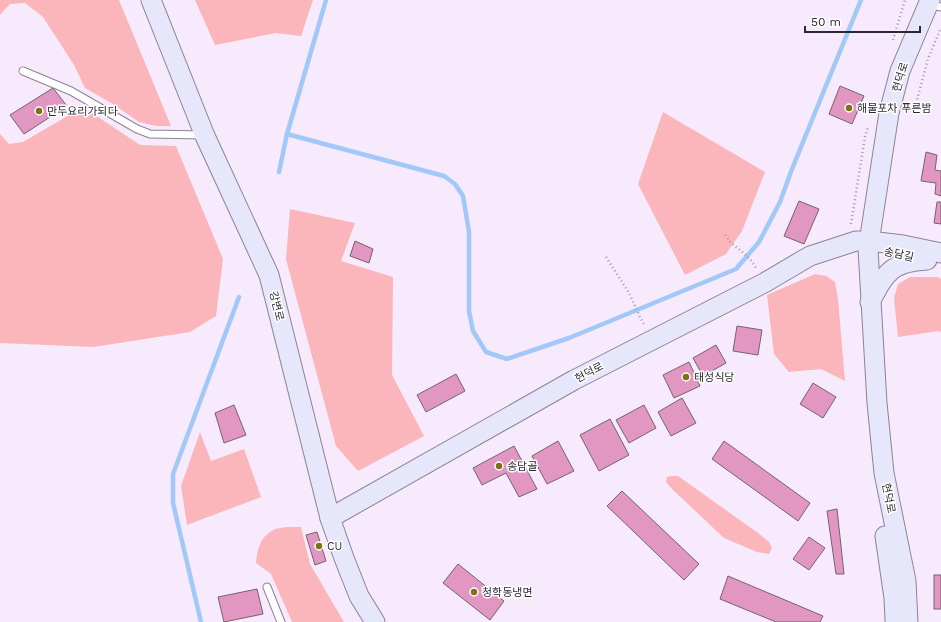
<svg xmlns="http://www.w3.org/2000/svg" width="941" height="622" font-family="'Work Sans','Noto Sans KR',sans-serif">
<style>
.green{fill:#fab6bb}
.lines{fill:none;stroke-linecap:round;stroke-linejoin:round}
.stream{stroke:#a2c8fa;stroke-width:4.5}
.building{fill:#e197c2;stroke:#75636d}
.lane-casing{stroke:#8d8292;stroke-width:9}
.secondary-casing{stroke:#8d8292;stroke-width:21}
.path{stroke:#a198a5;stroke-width:2.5;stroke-dasharray:1 3;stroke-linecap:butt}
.lane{stroke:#fff;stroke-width:7}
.secondary{stroke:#e7e7fc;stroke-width:19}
.poi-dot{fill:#7d7214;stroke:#fff;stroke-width:1.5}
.labels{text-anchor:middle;stroke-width:3;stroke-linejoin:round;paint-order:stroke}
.street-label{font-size:11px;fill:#2c282f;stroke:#fff}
.poi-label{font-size:11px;fill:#2c282f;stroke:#fff;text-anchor:start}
</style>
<rect width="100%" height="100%" fill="#f6eafc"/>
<!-- green -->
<g class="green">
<path d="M0,0H119L171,126H156L139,122L113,104L85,88L74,65L43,17L25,3L10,4L0,15Z"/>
<path d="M195,0H313L301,36L276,33L215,45Z"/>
<path d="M83,107L140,145L176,146L223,259L216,316L190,332L93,347L0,343V134L9,144L23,142Z"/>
<path d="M663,112L765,172L742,231L726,254L685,275L638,184Z"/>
<path d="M290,209L355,223L341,261L393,277L392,375L424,436L358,471L336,446L286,259Z"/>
<path d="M815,274L826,276L835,282L838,299L845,381L821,369L789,372L774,354L767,295Z"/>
<path d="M910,277H938L941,279V332L938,331L898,337L894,298L898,284Z"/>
<path d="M200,432L211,461L244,449L261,497L187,525L181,486Z"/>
<path d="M671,476H678L758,533L769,542L772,548L769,554L757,552L724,538L672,489L666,482L667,477Z"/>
<path d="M286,527H301L310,564L344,622H292L271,574L256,563C257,550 260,537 273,530C277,528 282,528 286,527Z"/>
</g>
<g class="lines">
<!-- stream -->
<g class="stream">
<path d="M287,134L444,176L455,184L463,196L469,232V311L473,331L486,352L507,359L569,338L736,269L759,242L780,202L792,169L861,0"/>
<path d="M279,172L287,134L326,0"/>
<path d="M201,622L173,503V474L239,297"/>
</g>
</g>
<!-- building -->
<g class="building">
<path d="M840,86L864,96L852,124L829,114Z"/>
<path d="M53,88L67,106L24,134L10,115Z"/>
<path d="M926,152L937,155L935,170L941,171V196L935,194L936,183L921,181Z"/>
<path d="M799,201L819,209L804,244L784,236Z"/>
<path d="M937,202H941V224L934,223Z"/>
<path d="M355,241L373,249L369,263L350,256Z"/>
<path d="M737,326L762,330L758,355L733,351Z"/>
<path d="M716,345L726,363L703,376L693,358Z"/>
<path d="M689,362L700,386L674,398L663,375Z"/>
<path d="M456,374L465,391L426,412L417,395Z"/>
<path d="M813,383L836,397L823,418L800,404Z"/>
<path d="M682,398L696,423L671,436L658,412Z"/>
<path d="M234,405L246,435L224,443L215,413Z"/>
<path d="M644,405L656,428L629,443L616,420Z"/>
<path d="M610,419L629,455L599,471L580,435Z"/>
<path d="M558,441L574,471L547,484L532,456Z"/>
<path d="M724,441L810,503L798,521L712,459Z"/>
<path d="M514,446L537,489L519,497L506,473L482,485L473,468Z"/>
<path d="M622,491L699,564L684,580L607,506Z"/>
<path d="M837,509L844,574H836L827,511Z"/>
<path d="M317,532L326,561L315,565L306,535Z"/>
<path d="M809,537L825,548L809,570L793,559Z"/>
<path d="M458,564L504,601L490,620L443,583Z"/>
<rect x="934" y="575" width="7" height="34"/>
<path d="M728,576L823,616L820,622H776L720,599Z"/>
<path d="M257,589L263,614L224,622L218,597Z"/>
</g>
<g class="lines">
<!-- lane casing -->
<g class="lane-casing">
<g id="lane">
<path d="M928,4L941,7"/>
<path d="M23,71L71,91L137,129L150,134L203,135"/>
<path d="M267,587L281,622"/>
</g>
</g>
<!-- secondary casing -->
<g class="secondary-casing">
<g id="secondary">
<path d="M151,0L205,136L269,275L330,518L344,558L359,596L375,622"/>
<path d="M870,302C886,272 891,262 927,260"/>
<path d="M330,518L574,380L764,283L810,256L856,241H869L903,245L941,253"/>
<path d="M885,536L894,598L895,620"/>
<path d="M908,622L906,581L884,473L877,403L868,249L889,113L900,71L930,0"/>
</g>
</g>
<!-- path -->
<g class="path">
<path d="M893,40L905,0"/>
<path d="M914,111L928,59L940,30"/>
<path d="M851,224L865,137L868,127"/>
<path d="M725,235C728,238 730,243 734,245C742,252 751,258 756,268"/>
<path d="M606,257L629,293L641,319L645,326"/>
</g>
<!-- lane -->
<use href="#lane" class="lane"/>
<!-- secondary -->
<use href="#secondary" class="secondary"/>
</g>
<!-- markers -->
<g class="poi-dot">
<circle cx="849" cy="108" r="4"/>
<circle cx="39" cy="111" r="4"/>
<circle cx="686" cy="377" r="4"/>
<circle cx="499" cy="466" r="4"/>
<circle cx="319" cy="546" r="4"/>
<circle cx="474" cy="592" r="4"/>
</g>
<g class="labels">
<!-- street labels -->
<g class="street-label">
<text transform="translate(900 77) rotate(-73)" y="4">현덕로</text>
<text transform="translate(899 254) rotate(12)" y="4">송담길</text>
<text transform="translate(277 306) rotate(76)" y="4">강변로</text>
<text transform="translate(589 372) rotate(-28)" y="4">현덕로</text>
<text transform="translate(889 498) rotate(79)" y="4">현덕로</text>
</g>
<!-- poi labels -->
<g class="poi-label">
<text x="857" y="112">해물포차 푸른밤</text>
<text x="47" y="115">만두요리가되다</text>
<text x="694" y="381">태성식당</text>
<text x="507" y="470">송담골</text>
<text x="327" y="550">CU</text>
<text x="482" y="596">청학동냉면</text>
</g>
</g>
<!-- scale -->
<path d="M805 26v6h115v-6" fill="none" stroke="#2c282f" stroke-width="2"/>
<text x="811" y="26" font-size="12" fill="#2c282f" stroke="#ffffff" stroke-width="3" paint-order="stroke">50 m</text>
</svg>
